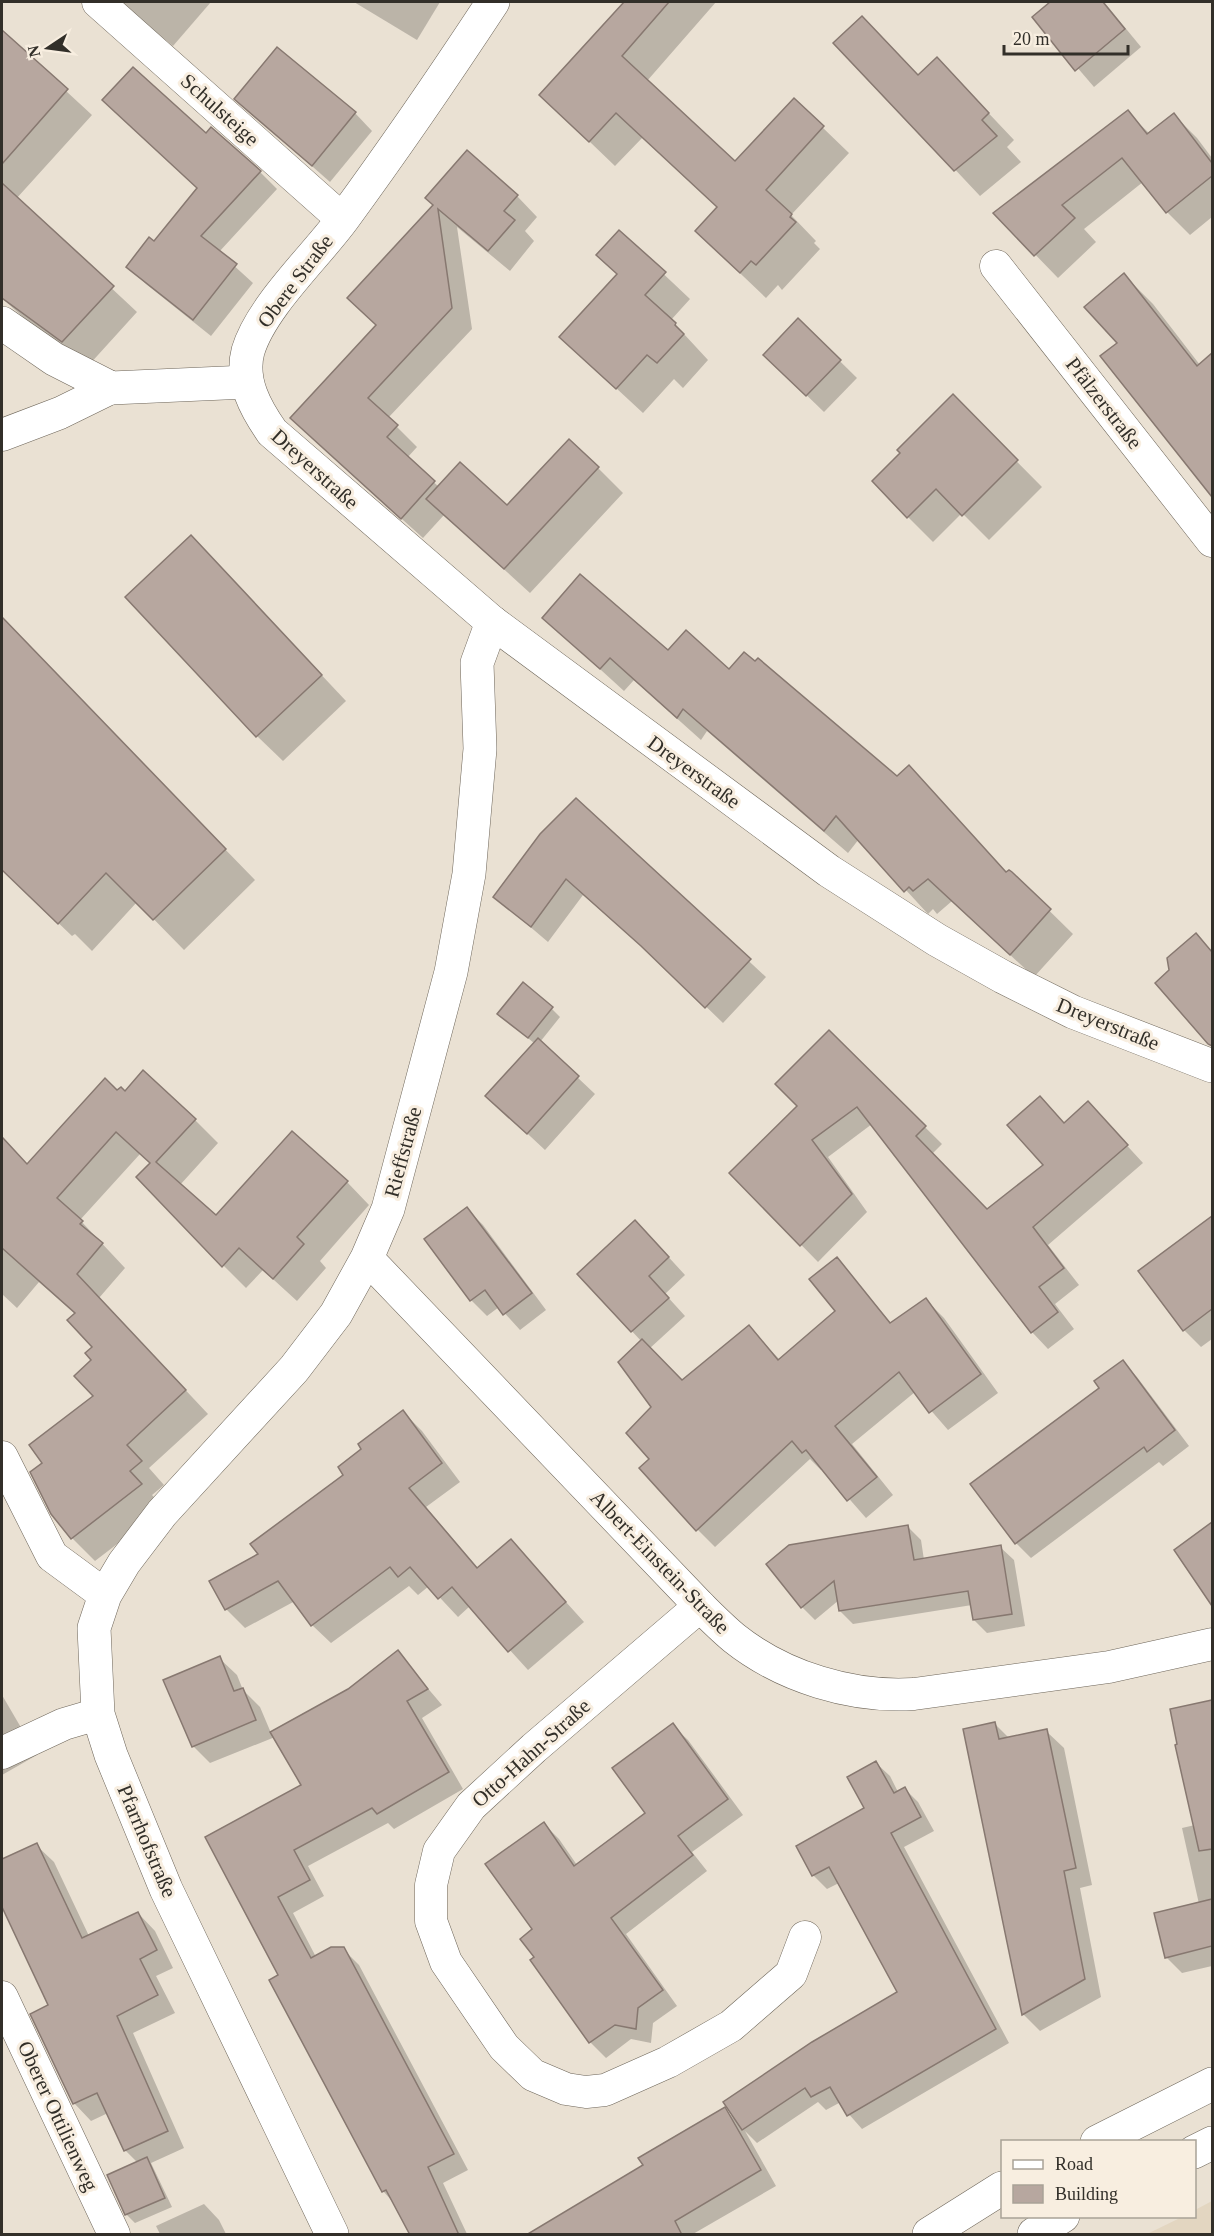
<svg xmlns="http://www.w3.org/2000/svg" width="1214" height="2236" font-family="'Times New Roman',serif">
<style>
.built{fill:#e3d6c1}
.shadow{fill:#0003}
.building{fill:#b7a79f;stroke:#877870;stroke-width:1.5}
.lines{fill:none;stroke-linecap:round;stroke-linejoin:round}
.street-casing{stroke:#6d6559;stroke-width:33}
.secondary-casing{stroke:#6d6559;stroke-width:34}
.street{stroke:#fff;stroke-width:32}
.secondary{stroke:#fff;stroke-width:33}
.labels{text-anchor:middle;stroke-width:6;stroke-linejoin:round;paint-order:stroke}
.street-label{font-size:21px;fill:#322f29;stroke:#f8eee0}
</style>
<rect width="100%" height="100%" fill="#eae1d3"/>
<!-- built -->
<path class="built" d="M1212,2201V2234H1147L1182,2217L1194,2216L1195,2210Z"/>
<!-- shadow -->
<g class="shadow">
<path d="M119,2H211L173,46Z"/>
<path d="M354,2H440L417,40Z"/>
<path d="M626,2H716L647,81L735,163L794,100L849,153L791,215L816,241L814,243L820,249L782,290L778,285L766,298L722,256L719,208L643,137L615,166L541,95Z"/>
<path d="M1052,2H1104L1141,47L1094,87L1034,17Z"/>
<path d="M2,32L92,115L16,199L137,312L88,366L38,331L2,298Z"/>
<path d="M836,43L918,77L962,85L1014,140L1007,147L1021,162L980,196Z"/>
<path d="M236,99L355,113L372,131L330,182Z"/>
<path d="M1127,112L1150,134L1174,115L1197,138L1212,158V217L1190,235L1167,212L1143,182L1084,229L1096,242L1058,278L995,213Z"/>
<path d="M206,135L260,172L277,189L219,252L253,283L211,336L146,284L128,266L154,243L198,189Z"/>
<path d="M517,196L537,217L525,231L534,241L510,271L457,227L472,329L388,418L417,447L407,458L439,487L507,507L598,468L623,493L530,593L444,515L423,538L312,438L377,325L435,206Z"/>
<path d="M619,232L690,299L671,320L708,360L683,388L674,379L643,413L561,337L618,275Z"/>
<path d="M1124,275L1153,304L1200,365L1205,361L1212,369V493L1204,484L1119,343Z"/>
<path d="M798,320L857,378L824,412L765,355Z"/>
<path d="M953,397L1042,487L989,540L962,513L933,542L908,517Z"/>
<path d="M216,563L346,701L283,761L257,736Z"/>
<path d="M544,618L729,671L897,778L932,791L1007,873H1011L1073,934L1034,977L952,901L937,914L933,909L928,914L859,839L848,853L707,731L701,740L634,680L624,691Z"/>
<path d="M10,628L255,880L184,950L137,902L92,951L75,934L72,936L2,869V636Z"/>
<path d="M576,800L766,977L723,1023L660,962L583,895L548,942L495,897Z"/>
<path d="M1196,935L1212,951V1047L1171,970Z"/>
<path d="M552,1009L560,1017L540,1042L595,1094L545,1150L487,1096L534,1043L508,1022Z"/>
<path d="M829,1032L942,1144L932,1154L987,1211L1045,1166L1040,1098L1065,1124L1088,1103L1143,1163L1048,1245L1079,1285L1055,1304L1074,1329L1048,1349L1032,1332L872,1124L828,1157L867,1212L818,1262L731,1173L799,1106Z"/>
<path d="M117,1092L195,1120L218,1143L180,1185L217,1217L347,1182L369,1205L320,1261L326,1268L297,1301L263,1270L246,1288L223,1265L151,1164L140,1154L80,1220L125,1268L99,1298L208,1414L149,1468L164,1485L152,1495L164,1508L95,1561L72,1538L44,1463L95,1397L94,1347L75,1314L39,1282L17,1308L2,1294V1138L28,1166Z"/>
<path d="M467,1209L483,1225L546,1310L520,1330L499,1307L487,1316L471,1300Z"/>
<path d="M1212,1218V1339L1201,1347L1184,1330L1140,1272Z"/>
<path d="M652,1239L685,1275L665,1294L685,1316L649,1349L682,1382L749,1327L780,1360L837,1311V1259L892,1324L926,1300L944,1318L998,1393L948,1430L915,1392L852,1444L893,1495L866,1518L823,1469L821,1470L810,1459L715,1547L697,1529L652,1459L653,1407L642,1342L579,1274Z"/>
<path d="M1122,1362L1137,1377L1189,1446L1163,1466L1159,1462L1031,1558L1016,1543L1101,1388Z"/>
<path d="M403,1412L422,1431L460,1482L426,1507L479,1569L511,1541L584,1622L528,1670L470,1606L458,1617L429,1586L418,1595L409,1586L331,1643L312,1625L295,1601L245,1628L226,1609L260,1554L345,1475L363,1449Z"/>
<path d="M1212,1523V1593L1210,1595L1176,1551Z"/>
<path d="M908,1527L921,1540L924,1560L1000,1547L1014,1560L1025,1626L987,1633L974,1620L972,1605L853,1624L840,1611L839,1600L815,1620L802,1607L790,1547Z"/>
<path d="M397,1652L442,1705L422,1718L463,1789L394,1829L388,1823L308,1866L324,1896L293,1913L316,1957L343,1949L359,1965L468,2170L443,2183L467,2234H422L383,2191L280,1976L207,1838L303,1786L275,1737L210,1763L193,1746L219,1658L237,1675L243,1690L260,1707L271,1733L349,1690Z"/>
<path d="M2,1695L37,1755L2,1775Z"/>
<path d="M1212,1701V1966L1182,1973L1166,1957L1199,1904L1182,1828L1195,1825L1172,1711Z"/>
<path d="M994,1723L1009,1738L1046,1731L1064,1748L1092,1885L1080,1888L1101,1997L1040,2031L1023,2014Z"/>
<path d="M672,1725L688,1740L743,1815L692,1852L707,1871L626,1934L677,2006L653,2023L651,2043L631,2039L606,2058L590,2042L532,1960L536,1957L534,1930L544,1824L559,1839L577,1865L647,1813Z"/>
<path d="M876,1763L890,1776L898,1792L905,1789L918,1802L934,1831L904,1847L1009,2043L862,2129L839,2103L826,2110L818,2102L757,2143L745,2131L776,2186L693,2234H546L725,2109L735,2120L899,1993L839,1883L827,1889L813,1875L798,1847L866,1809Z"/>
<path d="M36,1845L54,1862L89,1936L138,1913L155,1931L173,1968L156,1976L175,2013L133,2033L184,2148L151,2163L172,2207L135,2223L126,2214L138,2163L125,2150L108,2113L91,2121L74,2103L50,2006L2,1904V1861Z"/>
<path d="M204,2204L219,2220L226,2234H160L156,2226Z"/>
</g>
<!-- building -->
<g class="building">
<path d="M624,2H669L622,56L735,161L794,98L824,126L766,190L792,214L790,217L796,222L756,265L751,261L740,273L695,231L717,207L616,113L589,142L539,95Z"/>
<path d="M1050,2H1103L1125,29L1075,71L1032,17Z"/>
<path d="M862,16L918,75L937,57L989,113L982,120L997,136L954,171L833,43Z"/>
<path d="M2,30L68,89L2,164Z"/>
<path d="M277,47L356,112L312,166L234,99Z"/>
<path d="M133,67L206,133L211,127L261,171L201,236L237,264L193,320L126,267L149,237L154,241L197,188L102,100Z"/>
<path d="M1128,110L1147,134L1174,113L1212,163V176L1166,213L1122,158L1062,205L1075,218L1034,256L993,213Z"/>
<path d="M467,150L518,195L504,211L515,220L488,251L438,209L452,308L368,398L398,425L387,437L435,481L401,519L290,418L376,325L347,298L433,205L425,198Z"/>
<path d="M2,183L114,286L62,342L2,298Z"/>
<path d="M619,230L666,272L645,295L676,323L675,325L684,334L657,363L647,355L616,389L559,337L617,274L596,255Z"/>
<path d="M1124,273L1197,366L1212,353V497L1100,356L1117,343L1084,307Z"/>
<path d="M798,318L841,360L806,396L763,355Z"/>
<path d="M953,394L1018,460L962,516L936,489L907,518L872,481L900,453L897,450Z"/>
<path d="M569,439L599,467L504,569L426,499L460,462L507,505Z"/>
<path d="M191,535L322,675L256,737L125,597Z"/>
<path d="M580,574L668,650L686,630L729,669L744,652L755,661L758,658L897,776L909,765L1006,872L1009,870L1012,872L1051,909L1010,955L928,879L913,891L909,887L904,892L836,816L824,831L683,709L677,718L610,658L600,669L542,618Z"/>
<path d="M2,617L226,849L153,920L106,873L58,924L2,870Z"/>
<path d="M576,798L751,959L705,1008L641,946L566,879L531,927L493,897L540,834Z"/>
<path d="M1196,933L1212,952V1046L1208,1044L1155,983L1169,970L1167,958Z"/>
<path d="M523,982L553,1007L528,1038L497,1014Z"/>
<path d="M829,1030L926,1126L916,1136L987,1209L1043,1165L1007,1125L1040,1096L1064,1123L1088,1101L1128,1145L1033,1227L1064,1268L1039,1287L1058,1312L1031,1333L857,1107L812,1140L852,1194L800,1246L729,1173L797,1106L775,1084Z"/>
<path d="M538,1038L579,1076L527,1134L485,1096Z"/>
<path d="M143,1070L196,1119L156,1162L216,1215L292,1131L348,1181L297,1237L304,1244L273,1279L239,1248L222,1267L136,1177L150,1163L116,1132L57,1198L83,1221L80,1224L103,1243L77,1274L186,1390L127,1445L142,1461L130,1471L142,1484L71,1539L51,1514L30,1472L42,1463L29,1445L93,1396L74,1376L91,1360L85,1353L92,1347L67,1320L75,1313L2,1248V1137L27,1164L105,1078L117,1090L121,1087L125,1091Z"/>
<path d="M467,1207L532,1293L503,1315L485,1290L470,1301L424,1239Z"/>
<path d="M1212,1216V1309L1183,1331L1138,1271Z"/>
<path d="M635,1220L669,1257L649,1276L669,1298L631,1332L577,1274Z"/>
<path d="M837,1257L890,1323L926,1298L981,1374L929,1413L899,1372L835,1426L877,1477L847,1501L806,1450L802,1453L792,1441L696,1531L639,1468L649,1459L626,1433L651,1407L618,1362L642,1339L682,1380L749,1325L778,1360L835,1311L809,1279Z"/>
<path d="M1123,1360L1175,1430L1147,1452L1144,1447L1015,1544L970,1484L1099,1388L1094,1381Z"/>
<path d="M403,1410L442,1463L409,1488L477,1568L511,1539L566,1602L508,1652L452,1587L438,1599L410,1567L398,1577L390,1567L311,1626L278,1581L225,1610L209,1581L258,1554L250,1544L343,1475L338,1467L361,1449L358,1444Z"/>
<path d="M1212,1522V1606L1174,1550Z"/>
<path d="M908,1525L914,1560L1001,1545L1012,1614L973,1620L968,1591L839,1611L834,1581L801,1608L766,1564L789,1545Z"/>
<path d="M398,1650L428,1689L407,1701L449,1772L377,1814L372,1808L294,1850L310,1880L278,1897L311,1958L331,1947H344L454,2154L428,2167L459,2235H410L386,2190L382,2192L269,1980L278,1975L205,1837L301,1785L270,1732L348,1689Z"/>
<path d="M220,1656L234,1691L243,1688L256,1720L192,1747L163,1680Z"/>
<path d="M1212,1700V1849L1199,1851L1175,1745L1177,1744L1170,1709Z"/>
<path d="M995,1722L999,1739L1047,1729L1076,1868L1064,1871L1085,1979L1022,2015L963,1729Z"/>
<path d="M673,1723L728,1799L678,1836L693,1855L611,1918L663,1990L638,2008L636,2029L615,2025L589,2043L530,1960L534,1957L520,1939L532,1929L485,1864L544,1822L574,1866L645,1813L612,1768Z"/>
<path d="M876,1761L894,1793L905,1787L921,1817L891,1833L996,2029L847,2116L830,2087L811,2097L805,2088L742,2130L723,2102L812,2042L897,1992L829,1867L812,1876L796,1846L864,1808L847,1777Z"/>
<path d="M37,1843L82,1938L138,1912L157,1950L140,1959L158,1995L117,2016L168,2131L124,2151L97,2093L73,2104L30,2014L48,2005L2,1907V1859Z"/>
<path d="M1212,1899V1946L1165,1958L1154,1913Z"/>
<path d="M725,2107L761,2170L675,2221L682,2235H526L643,2165L638,2158Z"/>
<path d="M147,2157L165,2198L125,2215L107,2175Z"/>
</g>
<g class="lines">
<!-- street casing -->
<g class="street-casing">
<g id="street">
<path d="M98,2L342,219"/>
<path d="M996,266L1212,541"/>
<path d="M2,435L60,413L111,388"/>
<path d="M367,1258L700,1606C711,1617 722,1628 734,1638C783,1677 852,1698 914,1694L1109,1667L1212,1644"/>
<path d="M2,1457L52,1556L105,1595"/>
<path d="M700,1606L534,1748L471,1806L439,1851L431,1885V1921L446,1962L504,2047L533,2075L566,2089L586,2092L605,2090L668,2062L731,2026L791,1974L805,1937"/>
<path d="M2,1753L64,1724L98,1714"/>
<path d="M2,1997L114,2234"/>
</g>
</g>
<!-- secondary casing -->
<g class="secondary-casing">
<g id="secondary">
<path d="M493,2C445,75 395,148 343,219C315,257 261,307 248,351C240,381 256,409 272,432L492,622L829,871L937,940L1003,977L1073,1012L1212,1066"/>
<path d="M2,323L54,359L111,388L247,382"/>
<path d="M1097,2142L1212,2084"/>
<path d="M1194,2152L1212,2143"/>
<path d="M332,2234L166,1889L111,1755L98,1714L94,1628L105,1595L124,1563L162,1513L294,1369L336,1314L367,1258L388,1209L451,972L469,874L480,749L477,663L492,622"/>
<path d="M929,2234L1002,2188"/>
<path d="M1034,2234L1063,2216"/>
</g>
</g>
<!-- street -->
<use href="#street" class="street"/>
<!-- secondary -->
<use href="#secondary" class="secondary"/>
</g>
<g class="labels">
<!-- street labels -->
<g class="street-label">
<text transform="translate(220 110) rotate(42)" y="7">Schulsteige</text>
<text transform="translate(295 281) rotate(-53)" y="7">Obere Straße</text>
<text transform="translate(1104 403) rotate(52)" y="7">Pfälzerstraße</text>
<text transform="translate(315 469) rotate(42)" y="7">Dreyerstraße</text>
<text transform="translate(694 772) rotate(36)" y="7">Dreyerstraße</text>
<text transform="translate(1108 1024) rotate(22)" y="7">Dreyerstraße</text>
<text transform="translate(403 1152) rotate(-75)" y="7">Rieffstraße</text>
<text transform="translate(660 1562) rotate(46)" y="7">Albert-Einstein-Straße</text>
<text transform="translate(531 1753) rotate(-42)" y="7">Otto-Hahn-Straße</text>
<text transform="translate(147 1841) rotate(67)" y="7">Pfarrhofstraße</text>
<text transform="translate(58 2116) rotate(65)" y="7">Oberer Ottilienweg</text>
</g>
</g>
<!-- border -->
<rect width="1214" height="2236" fill="none" stroke="#322f29" stroke-width="6"/>
<!-- legend -->
<rect x="1001" y="2140" width="195" height="78" fill="#f8eee0" stroke="#a9a297" stroke-width="1.5"/>
<rect x="1013" y="2160" width="30" height="9" fill="#ffffff" stroke="#a9a297" stroke-width="1.5"/>
<text x="1055" y="2170" font-size="18" fill="#322f29">Road</text>
<rect x="1013" y="2185" width="30" height="18" fill="#b7a79f" stroke="#a9a297" stroke-width="1.5"/>
<text x="1055" y="2200" font-size="18" fill="#322f29">Building</text>
<!-- north arrow -->
<g transform="translate(48 48) rotate(257)" stroke="#f8eee0" stroke-width="4.5" paint-order="stroke">
<path d="M0-4.5L10 22L0 15L-10 22Z" fill="#322f29"/>
<text y="-9" font-size="16" font-weight="bold" text-anchor="middle" fill="#322f29">N</text>
</g>
<!-- scale -->
<path d="M1004 45v9h124v-9" fill="none" stroke="#322f29" stroke-width="3"/>
<text x="1013" y="45" font-size="18" fill="#322f29" stroke="#f8eee0" stroke-width="4.5" paint-order="stroke">20 m</text>
</svg>
